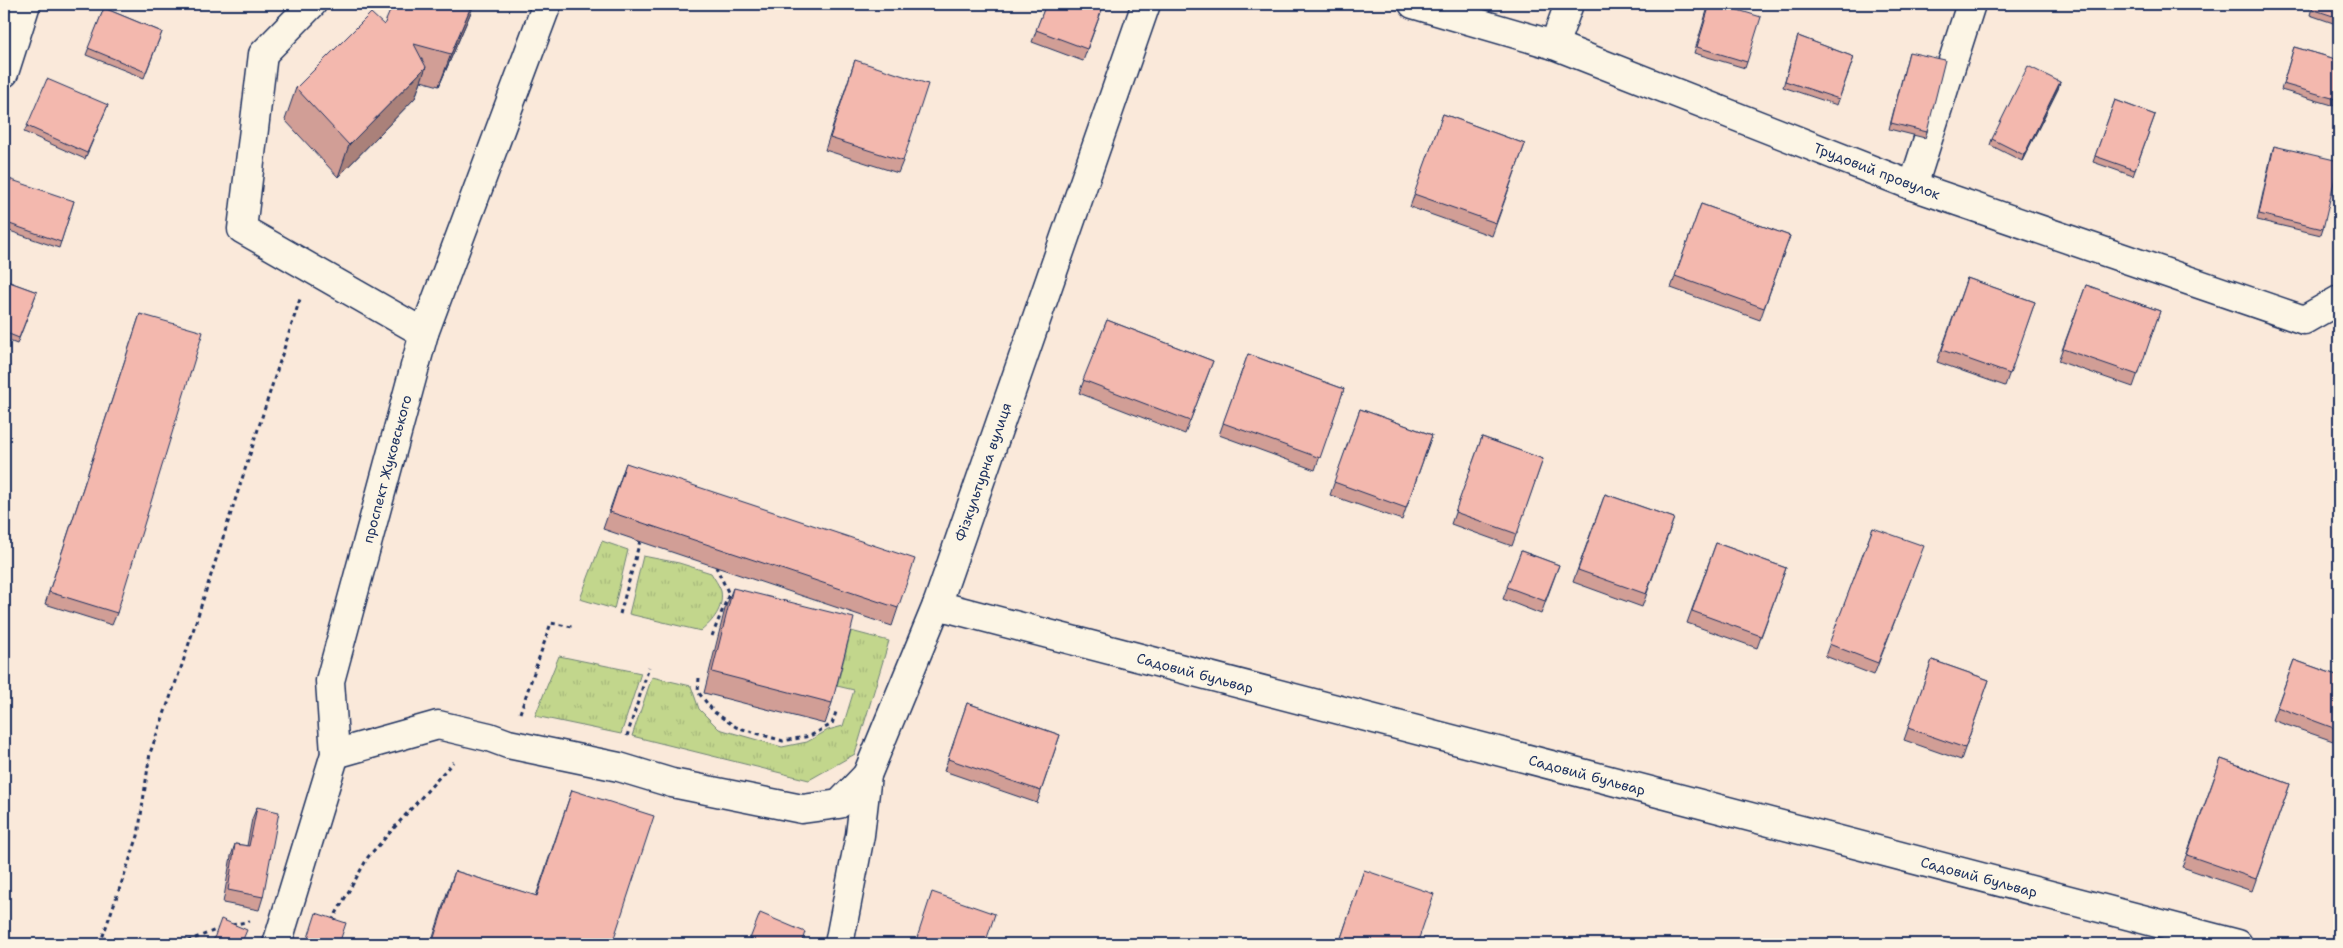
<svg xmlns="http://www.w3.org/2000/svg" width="2343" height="948" font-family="'Shantell Sans',sans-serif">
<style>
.grass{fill:url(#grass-tufts);stroke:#6e8275}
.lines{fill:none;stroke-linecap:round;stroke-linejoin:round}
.minor-casing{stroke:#1b2f5e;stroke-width:31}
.path{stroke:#1b2f5e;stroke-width:3;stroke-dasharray:4 4;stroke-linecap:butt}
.minor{stroke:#fcf5e5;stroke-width:28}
.wall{fill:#d19e96;stroke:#1b2f5e}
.shaded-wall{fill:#aa817a;stroke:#1b2f5e}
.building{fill:#f3b8ae;stroke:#1b2f5e}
.labels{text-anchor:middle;stroke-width:4;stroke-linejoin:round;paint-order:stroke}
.street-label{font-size:14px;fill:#1b2f5e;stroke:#fcf5e5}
</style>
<defs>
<pattern id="grass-tufts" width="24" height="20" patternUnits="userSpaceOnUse" patternTransform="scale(1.25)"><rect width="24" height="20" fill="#c2d68c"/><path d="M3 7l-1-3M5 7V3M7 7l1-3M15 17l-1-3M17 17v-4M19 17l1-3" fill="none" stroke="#a6b87b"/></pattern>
</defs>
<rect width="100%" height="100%" fill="#fae9da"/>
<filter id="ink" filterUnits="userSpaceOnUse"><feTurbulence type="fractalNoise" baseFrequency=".02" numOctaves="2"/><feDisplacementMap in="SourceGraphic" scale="10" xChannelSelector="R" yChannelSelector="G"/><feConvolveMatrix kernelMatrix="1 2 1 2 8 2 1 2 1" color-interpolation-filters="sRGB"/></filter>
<g filter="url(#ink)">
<!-- grass -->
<g class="grass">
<path d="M602,541L628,550L614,609L580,599Z"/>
<path d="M643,556L679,563L711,573C714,578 719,585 721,591C724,608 713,621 701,631L629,614Z"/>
<path d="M851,631L889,641L855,754L809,780L632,736L652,677L691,686L699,709L719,729L782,747L807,742L828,730L843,726L854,690L837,686Z"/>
<path d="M559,656L641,673L621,734L535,716Z"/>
</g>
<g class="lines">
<!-- minor casing -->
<g class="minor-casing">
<g id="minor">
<path d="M312,4L263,54L242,229L424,333"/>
<path d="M1413,4L1554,45L1913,186L2304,320L2339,300"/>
<path d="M1554,45L1569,4"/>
<path d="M4,73L26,4"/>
<path d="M1913,186L1971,4"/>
<path d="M937,605L2238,944"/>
<path d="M335,754L438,725L489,737L508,744L619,767L672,783L802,809L839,804L867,775"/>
<path d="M277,944L335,754L330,681L424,333L547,4"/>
<path d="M839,944L860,835L867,775L937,605L1146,4"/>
</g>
</g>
<!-- path -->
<g class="path">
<path d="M620,614L640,541"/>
<path d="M712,636L729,594L716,567"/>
<path d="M699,678L698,692L714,712L736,727L783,741L810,736L832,724L836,712"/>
<path d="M520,713L551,623L572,627"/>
<path d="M627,736L649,667"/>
<path d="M332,921L368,857L453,762"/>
<path d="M232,925L250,921"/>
<path d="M100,944L138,836L150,753L182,665L300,299"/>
<path d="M180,944L221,928"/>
</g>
<!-- minor -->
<use href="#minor" class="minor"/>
</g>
<!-- wall -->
<g class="wall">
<path d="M1046,4H1104L1083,61L1032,42Z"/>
<path d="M1709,4L1747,62L1745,68L1694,53Z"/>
<path d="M2313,4H2339V25L2310,15Z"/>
<path d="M104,8L162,32L144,78L86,55Z"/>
<path d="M471,12L439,86L421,81L415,98L338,177L285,120L296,88L384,25Z"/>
<path d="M1798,36L1854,57L1837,105L1783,87Z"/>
<path d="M2294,47L2339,60V107L2281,90Z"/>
<path d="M1909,52L1927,132L1925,138L1889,129Z"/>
<path d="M855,60L903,161L898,173L825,150Z"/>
<path d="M2060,82L2058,89L2022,161L1990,145L1992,139Z"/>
<path d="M2115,100L2155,115L2133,176L2093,162Z"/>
<path d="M108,105L85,159L24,132L27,126Z"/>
<path d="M1443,114L1525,144L1492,236L1410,207Z"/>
<path d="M2274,146L2323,229L2321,235L2257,220L2272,152Z"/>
<path d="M4,194L74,201L59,248L4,229Z"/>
<path d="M1701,204L1790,236L1760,320L1671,288Z"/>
<path d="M1967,278L2035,302L2005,386L1937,362Z"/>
<path d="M4,280L37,292L17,344L4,339Z"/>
<path d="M2086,285L2160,311L2133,387L2058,361Z"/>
<path d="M140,314L117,613L112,625L45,604Z"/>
<path d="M1107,320L1213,361L1185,434L1079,393Z"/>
<path d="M1248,354L1344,389L1315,470L1219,435Z"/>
<path d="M1360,409L1432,435L1402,520L1330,495Z"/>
<path d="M1482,437L1543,459L1512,546L1451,524Z"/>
<path d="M626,463L898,608L892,626L603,529Z"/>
<path d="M1605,494L1674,518L1642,607L1573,582Z"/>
<path d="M1873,528L1919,558L1874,675L1825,656Z"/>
<path d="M1716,543L1786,568L1757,648L1687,623Z"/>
<path d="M1521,551L1559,565L1541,614L1503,599Z"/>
<path d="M733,588L832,703L825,724L704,693L725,609Z"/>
<path d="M1932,660L1989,680L1961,760L1904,740Z"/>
<path d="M2294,660L2339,676V743L2272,720Z"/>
<path d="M967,703L1060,735L1037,803L944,771Z"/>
<path d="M2221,759L2290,784L2252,891L2182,867Z"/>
<path d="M572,790L612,944H431L447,893L455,871L536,896Z"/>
<path d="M257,807L263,897L259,910L223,903L231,856L235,844L247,846L252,819Z"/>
<path d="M1364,870L1417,944H1339Z"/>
</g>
<!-- shaded-wall -->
<g class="shaded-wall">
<path d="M472,4H474L471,12L439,86L451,54Z"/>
<path d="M426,67L415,98L338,177L349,145Z"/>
<path d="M2060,82L2058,89L2022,161L2024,155Z"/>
</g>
<!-- building -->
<g class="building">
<path d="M393,4H472L451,54L414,44L426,67L349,145L296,88L371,13L384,25Z"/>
<path d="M1046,4H1104L1087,49L1036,30Z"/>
<path d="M1710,4H1718L1761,17L1747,62L1697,47Z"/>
<path d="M2313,4H2339V18L2312,9Z"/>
<path d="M104,8L162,32L146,72L88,48Z"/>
<path d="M1798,36L1854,57L1839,99L1785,81Z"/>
<path d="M2294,47L2339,60V100L2283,84Z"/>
<path d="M1909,52L1945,60L1927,132L1891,123Z"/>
<path d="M855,60L928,84L903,161L830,138Z"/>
<path d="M2028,66L2060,82L2024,155L1992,139Z"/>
<path d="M47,79L108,105L87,153L27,126Z"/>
<path d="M2115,100L2155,115L2135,170L2095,156Z"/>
<path d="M1443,114L1525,144L1496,223L1414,194Z"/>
<path d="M2274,146L2339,161L2323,229L2259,214Z"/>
<path d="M9,179L74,201L61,242L4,222V195Z"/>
<path d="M1701,204L1790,236L1764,308L1675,276Z"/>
<path d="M1967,278L2035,302L2010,374L1942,350Z"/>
<path d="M4,280L37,292L19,338L4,332Z"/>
<path d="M2086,285L2160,311L2138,375L2063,349Z"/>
<path d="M140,314L203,332L117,613L49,592Z"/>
<path d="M1107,320L1213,361L1190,421L1083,380Z"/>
<path d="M1248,354L1344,389L1320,458L1223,423Z"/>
<path d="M1360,409L1432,435L1406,508L1334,482Z"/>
<path d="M4,420L8,423L4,431Z"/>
<path d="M1482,437L1543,459L1517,534L1455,512Z"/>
<path d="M626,463L915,559L898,608L610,512Z"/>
<path d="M1605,494L1674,518L1646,594L1578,570Z"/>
<path d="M1873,528L1924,546L1878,663L1829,644Z"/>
<path d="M1716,543L1786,568L1761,636L1692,611Z"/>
<path d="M1521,551L1559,565L1545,601L1507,587Z"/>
<path d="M733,588L854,618L832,703L712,672Z"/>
<path d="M1932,660L1989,680L1965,748L1908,728Z"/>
<path d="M2294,660L2339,676V730L2277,707Z"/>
<path d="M967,703L1060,735L1041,791L948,759Z"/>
<path d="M2221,759L2290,784L2256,879L2187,855Z"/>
<path d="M572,790L654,816L612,944H432L455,871L537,896Z"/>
<path d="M257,807L279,812L263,897L228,890L235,844L249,846Z"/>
<path d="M1364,870L1434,894L1417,944H1361L1341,938Z"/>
<path d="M932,892L995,914L985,944H915Z"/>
<path d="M316,913L346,923L339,944H306Z"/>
<path d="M760,913L805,932L801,944H748Z"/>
<path d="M221,919L247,930L241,944H212Z"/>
</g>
</g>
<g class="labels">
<!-- street labels -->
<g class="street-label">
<text transform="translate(1877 171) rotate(21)" y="5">Трудовий провулок</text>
<text transform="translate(387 469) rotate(-75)" y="5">проспект Жуковського</text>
<text transform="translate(983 472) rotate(-71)" y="5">Фізкультурна вулиця</text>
<text transform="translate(1195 673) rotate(15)" y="5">Садовий бульвар</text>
<text transform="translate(1587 775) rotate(15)" y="5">Садовий бульвар</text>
<text transform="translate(1979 877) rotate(15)" y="5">Садовий бульвар</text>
</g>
</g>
<!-- margin -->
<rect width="2343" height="948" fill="none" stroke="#fcf5e5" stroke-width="20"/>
<rect x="10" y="10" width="2323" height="928" fill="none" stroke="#1b2f5e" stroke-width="2" filter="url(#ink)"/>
</svg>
